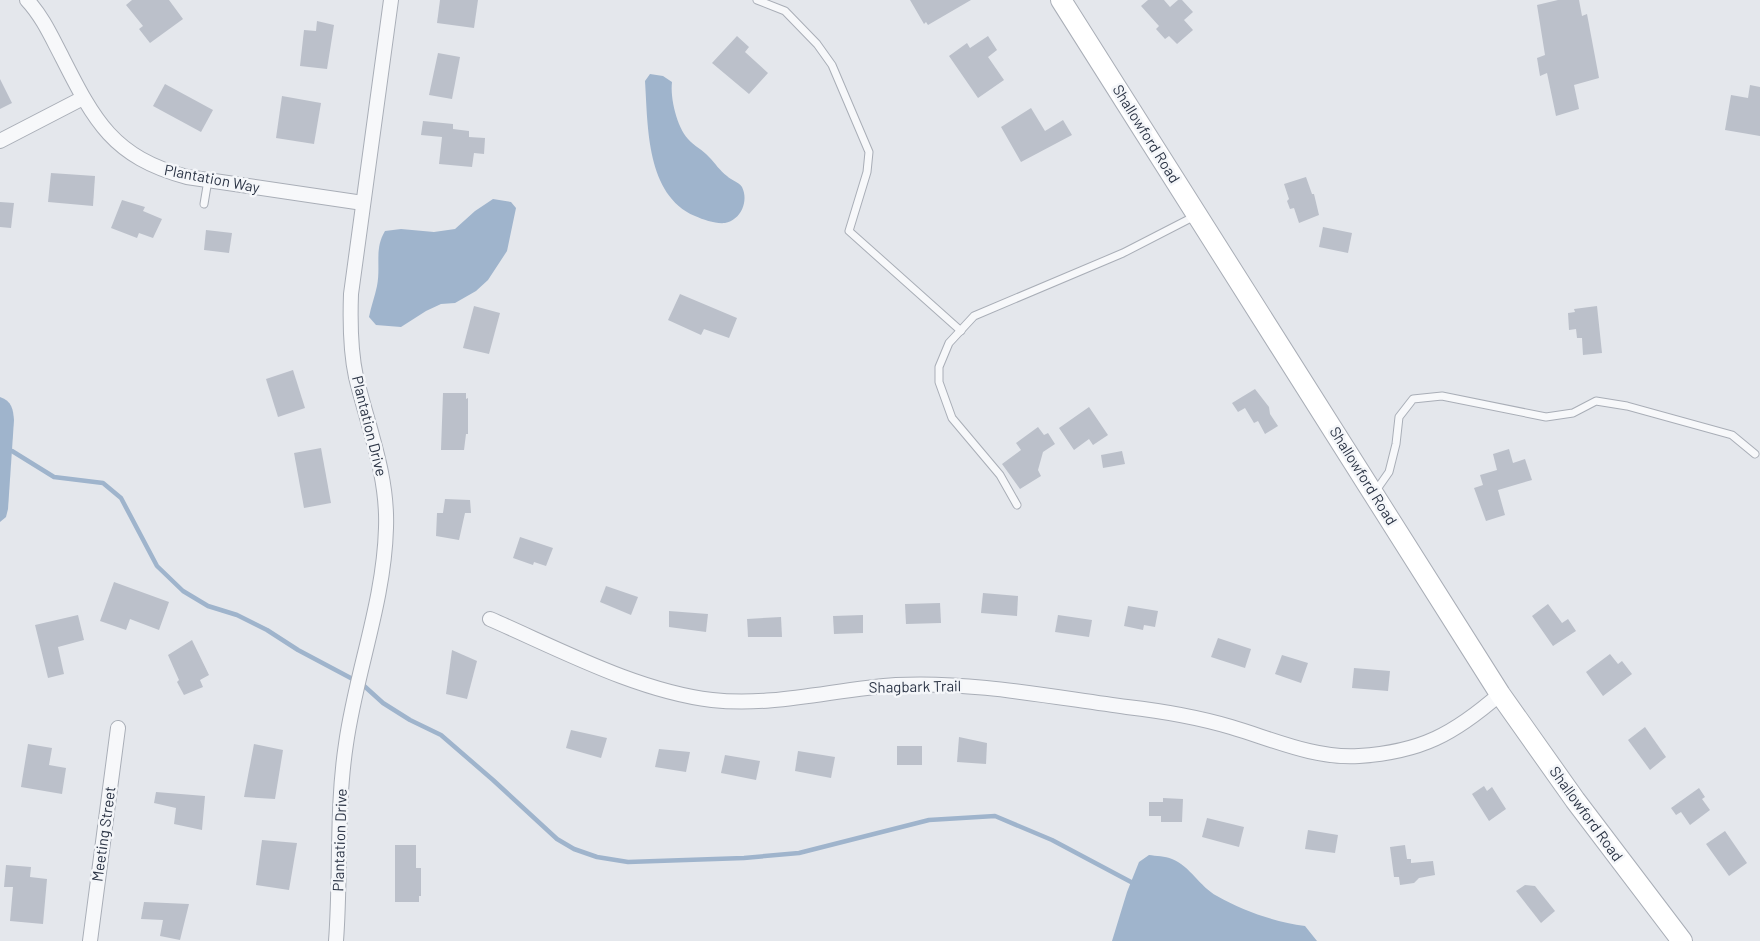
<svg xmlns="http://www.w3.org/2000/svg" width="1760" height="941" font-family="Barlow,sans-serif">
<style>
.water{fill:#9fb4cc}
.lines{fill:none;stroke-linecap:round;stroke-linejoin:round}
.stream{stroke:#9fb4cc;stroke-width:4.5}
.building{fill:#bbc0ca}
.lane-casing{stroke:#a9aeb7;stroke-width:9}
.street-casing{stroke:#a9aeb7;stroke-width:16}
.secondary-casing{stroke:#a9aeb7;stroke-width:22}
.lane{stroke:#f7f8fa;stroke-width:7}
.street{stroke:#f7f8fa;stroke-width:14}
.secondary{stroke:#fff;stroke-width:20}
.labels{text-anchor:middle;stroke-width:5;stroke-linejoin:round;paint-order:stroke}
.street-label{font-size:15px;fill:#2b3445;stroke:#f4f6f9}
</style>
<rect width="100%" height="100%" fill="#e4e7ec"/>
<!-- water -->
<g class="water">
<path d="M650,74L663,76L672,82C670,98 677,127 688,139C694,146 703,150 709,157C715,163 720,171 727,176C731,180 739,182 742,187C749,201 741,220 725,223C716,224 704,220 695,216C646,195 648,126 645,81Z"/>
<path d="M493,199L511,202L516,208L507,251L488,280L476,291L455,303L441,304L426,311L401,327L376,325L369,317C371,306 375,296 377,286C381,266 374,249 385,231L401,229L434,232L455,229L475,211Z"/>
<path d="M0,397C12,401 13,409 14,420L8,509L6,517L0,522Z"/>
<path d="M1149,855C1156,856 1165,856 1172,859C1190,866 1200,887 1217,896C1243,911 1275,922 1305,926L1317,941H1112L1127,892L1139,862Z"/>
</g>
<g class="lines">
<!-- stream -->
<path class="stream" d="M12,451L54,477L103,483L121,498L157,566L183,591L208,606L237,615L267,630L298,650L362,684L383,703L410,720L441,735L493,780L557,839L574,849L597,857L628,862L744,858L799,853L929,820L995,816L1052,840L1131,882"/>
</g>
<!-- building -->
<g class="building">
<path d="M132,0H169L183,19L150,43L139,29L143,26L126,5Z"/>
<path d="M440,0H478L474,28L437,23Z"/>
<path d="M910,0H971L928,25L926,22L924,24Z"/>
<path d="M1148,0H1164L1170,7L1178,0H1182L1193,12L1184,20L1193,30L1177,44L1169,36L1165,39L1156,29L1159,26L1141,6Z"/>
<path d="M1558,0H1579L1582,16L1587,14L1599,78L1574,85L1579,109L1556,116L1547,73L1540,76L1537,58L1545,55L1537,5Z"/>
<path d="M317,21L334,25L327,69L300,66L304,30L316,31Z"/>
<path d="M737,36L749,47L745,52L768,73L749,94L712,63Z"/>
<path d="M988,36L997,50L988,57L1004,80L978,98L949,56L967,43L970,48Z"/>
<path d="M438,53L460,57L452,99L429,95Z"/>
<path d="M0,79L12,103L0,109Z"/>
<path d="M165,84L213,110L201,132L153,106Z"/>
<path d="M1750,85L1760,87V136L1725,130L1731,95L1748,98Z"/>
<path d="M282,96L321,103L314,144L276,138Z"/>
<path d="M1031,108L1045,131L1063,120L1072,135L1021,162L1001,127Z"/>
<path d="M423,121L453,124V129L469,131V137L485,138L484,154L474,153L472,167L439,164L442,137L421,135Z"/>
<path d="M51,173L95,176L93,206L48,202Z"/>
<path d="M1306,177L1312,194H1314L1319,215L1299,223L1294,208L1290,209L1287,201L1289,199L1284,184Z"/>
<path d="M122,200L145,207L143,211L162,219L153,238L139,233L137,238L111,228Z"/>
<path d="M0,202L14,203L11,228L0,227Z"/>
<path d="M1323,227L1352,233L1348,253L1319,247Z"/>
<path d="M206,230L232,233L229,253L204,250Z"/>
<path d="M680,294L737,318L729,338L704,329L701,335L668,320Z"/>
<path d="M474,306L500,313L489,354L463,348Z"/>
<path d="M1597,306L1602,353L1583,355L1582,338H1577L1576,329L1569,330L1568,313L1575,312L1574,309Z"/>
<path d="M293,370L305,408L278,417L266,379Z"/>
<path d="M1255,389L1269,407L1270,414L1278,426L1265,434L1258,421L1254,423L1245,408L1238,412L1232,403Z"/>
<path d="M443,393H466V399L468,398V434H466L464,450H441Z"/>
<path d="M1089,407L1108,435L1093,445L1089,439L1074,450L1059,428Z"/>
<path d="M1038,427L1044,435L1048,433L1055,444L1043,452L1038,470L1041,476L1020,489L1002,464L1021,450L1016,443Z"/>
<path d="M321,448L331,503L304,508L294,453Z"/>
<path d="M1509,449L1513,463L1525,459L1532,480L1498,490L1505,515L1486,521L1474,488L1483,485L1480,475L1497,470L1493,454Z"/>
<path d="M1122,451L1125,464L1103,468L1101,455Z"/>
<path d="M445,499L470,500L471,513H465L459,540L436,536L437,513H443Z"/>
<path d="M520,537L553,548L546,566L534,562L533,565L513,558Z"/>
<path d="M114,582L169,602L159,630L130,619L126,630L100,621Z"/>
<path d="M606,586L638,597L631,615L600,602Z"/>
<path d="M983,593L1018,596L1017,616L981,613Z"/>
<path d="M940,603L941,623L906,624L905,604Z"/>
<path d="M1548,604L1562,623L1568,619L1576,631L1553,646L1532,616Z"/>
<path d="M1128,606L1158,611L1155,627L1144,625L1143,630L1124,626Z"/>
<path d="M669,611L708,614L706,632L669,627Z"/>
<path d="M78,615L84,640L58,647L64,674L48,678L35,625Z"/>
<path d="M863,615V633L834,634L833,616Z"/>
<path d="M1058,615L1092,620L1089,637L1055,632Z"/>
<path d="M781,617L782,637H748L747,619Z"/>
<path d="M1218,638L1251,649L1245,668L1211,657Z"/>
<path d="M192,640L209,675L200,680L203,687L184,695L177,682L179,680L168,655Z"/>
<path d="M452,650L477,661L467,699L446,694Z"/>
<path d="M1610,654L1618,664L1622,661L1632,674L1603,696L1586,672Z"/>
<path d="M1282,655L1308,663L1301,683L1275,674Z"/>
<path d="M1354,668L1390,671L1388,691L1352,688Z"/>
<path d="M1645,727L1666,757L1650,770L1628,740Z"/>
<path d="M571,730L607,738L601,758L566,748Z"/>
<path d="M959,737L987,743L986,764L957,762Z"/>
<path d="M28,744L52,748L49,765L66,768L62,794L21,787Z"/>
<path d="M254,744L283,750L275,799L244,797Z"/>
<rect x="897" y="746" width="25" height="19"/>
<path d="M659,749L690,752L686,772L655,767Z"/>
<path d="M798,751L835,757L831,778L795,771Z"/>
<path d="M725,755L760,761L756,780L721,773Z"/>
<path d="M1484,786L1487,791L1492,787L1506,809L1489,821L1472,794Z"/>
<path d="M1699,788L1705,797L1702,799L1710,810L1690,825L1681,812L1676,815L1671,808Z"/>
<path d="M156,792L205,796L202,830L174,824L176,808L154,803Z"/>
<path d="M1163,798L1183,799L1182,822H1161V816H1149V802H1163Z"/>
<path d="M1207,818L1244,827L1239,847L1202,837Z"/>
<path d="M1308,830L1338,835L1335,853L1305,849Z"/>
<path d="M1725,831L1747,863L1729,876L1706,844Z"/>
<path d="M262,840L297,843L289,890L256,885Z"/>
<path d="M395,845H416V868H421V896H419V902H395Z"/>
<path d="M1405,845L1407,859H1411V863L1433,861L1435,875L1419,878L1414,883L1400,885L1399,877H1394L1390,847Z"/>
<path d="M6,865L31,867L30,877L47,879L43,924L10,921L13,887H4Z"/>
<path d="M1525,885L1535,886L1555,911L1541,923L1516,891Z"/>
<path d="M144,902L189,904L180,940L160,936L163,920L141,919Z"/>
</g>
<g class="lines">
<!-- lane casing -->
<g class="lane-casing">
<g id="lane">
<path d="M757,0L785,11L817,44L832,65L869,152L867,172L849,231L961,331"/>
<path d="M204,204L208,180"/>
<path d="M1375,492L1389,472L1396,444L1399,417L1413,399L1442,396L1546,417L1573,413L1596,401L1627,406L1732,435L1755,454"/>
<path d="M1017,505L1000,475L952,418L939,382V367L949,343L974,316L1123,253L1195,216"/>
</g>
</g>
<!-- street casing -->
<g class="street-casing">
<g id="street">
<path d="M27,0C42,16 51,36 61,55C94,120 112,157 187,177L363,203"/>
<path d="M0,141L83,98"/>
<path d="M490,619C559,649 637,691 712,700C774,707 835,689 896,685C973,681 1051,697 1127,707C1162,711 1197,717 1231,727C1272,739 1315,759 1359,756C1421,752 1454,734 1500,694"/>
<path d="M90,941L118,728"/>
<path d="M336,941C341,876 336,809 346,744C356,672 384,602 386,528C388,475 368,427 356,377C350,349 350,322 351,294L391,0"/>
</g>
</g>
<!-- secondary casing -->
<g class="secondary-casing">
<path id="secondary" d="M1061,0L1500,694L1575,800L1682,941"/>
</g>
<!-- lane -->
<use href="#lane" class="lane"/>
<!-- street -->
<use href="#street" class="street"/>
<!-- secondary -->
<use href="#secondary" class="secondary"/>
</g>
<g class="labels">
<!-- street labels -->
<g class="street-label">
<text transform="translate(1146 134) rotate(58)" y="5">Shallowford Road</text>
<text transform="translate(212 179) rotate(11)" y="5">Plantation Way</text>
<text transform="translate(369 426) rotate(76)" y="5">Plantation Drive</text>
<text transform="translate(1363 476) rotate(58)" y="5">Shallowford Road</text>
<text transform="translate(915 687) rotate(-1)" y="5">Shagbark Trail</text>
<text transform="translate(1586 814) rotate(54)" y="5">Shallowford Road</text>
<text transform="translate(104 834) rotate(-82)" y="5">Meeting Street</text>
<text transform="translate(340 840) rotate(-88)" y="5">Plantation Drive</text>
</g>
</g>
</svg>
